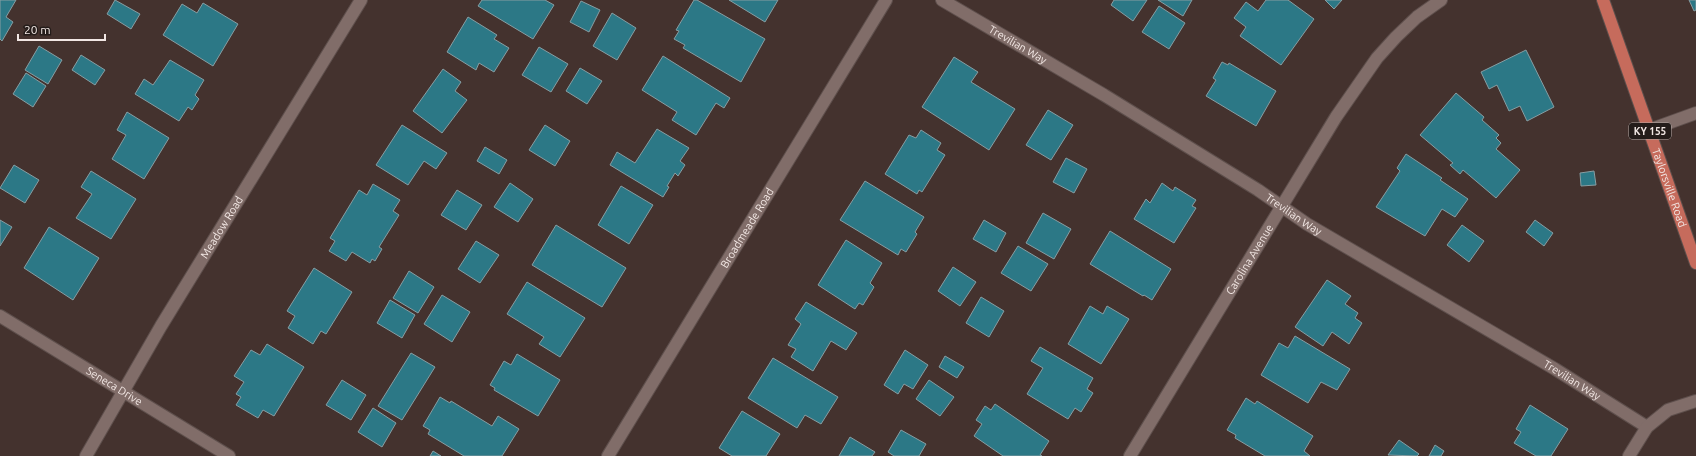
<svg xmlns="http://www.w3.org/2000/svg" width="1696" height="456" font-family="Ubuntu,sans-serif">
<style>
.building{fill:#2c7886;stroke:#879da2}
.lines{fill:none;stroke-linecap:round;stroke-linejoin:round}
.street-casing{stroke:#5e4f4c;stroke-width:14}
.primary-casing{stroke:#5e4f4c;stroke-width:14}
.street{stroke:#816d69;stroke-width:12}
.primary{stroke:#c66b5c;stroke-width:12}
.labels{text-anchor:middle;stroke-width:4;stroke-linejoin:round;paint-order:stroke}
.shield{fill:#241c1a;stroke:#b4aaa7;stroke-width:1}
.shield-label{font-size:10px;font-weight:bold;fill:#f2e7e4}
.street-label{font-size:11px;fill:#f2e7e4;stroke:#241c1a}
</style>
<rect width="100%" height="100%" fill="#44322e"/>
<!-- building -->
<g class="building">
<path d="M0,0H16L6,17L13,22L2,41L0,39Z"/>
<path d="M115,0L140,14L131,29L107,14Z"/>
<path d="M482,0H545L554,5L533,39L478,6Z"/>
<path d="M694,0H697L765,39L741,82L683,48L685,45L674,39L679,31L676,30Z"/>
<path d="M729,0H778L765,22Z"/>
<path d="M1114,0H1147L1133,21L1111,5Z"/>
<path d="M1158,0H1192L1183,16Z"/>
<path d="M1266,0H1288L1314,19L1281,65L1240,36L1246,27L1234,18L1246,2L1258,11Z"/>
<path d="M1325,0H1342L1334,9Z"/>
<path d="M1689,0H1696V10L1694,11Z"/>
<path d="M581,1L600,10L589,32L570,22Z"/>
<path d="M203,3L238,24L213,66L163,35L182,4L197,13Z"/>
<path d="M1159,6L1185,23L1169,49L1142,32Z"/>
<path d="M612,13L636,28L617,60L593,46Z"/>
<path d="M468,17L497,35L494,39L509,48L494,72L479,63L476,70L447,52Z"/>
<path d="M39,46L62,60L48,84L25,70Z"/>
<path d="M539,47L568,64L551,92L522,75Z"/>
<path d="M1526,50L1554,107L1527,121L1520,106L1509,111L1497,85L1489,89L1481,72Z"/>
<path d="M81,55L105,70L95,85L72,70Z"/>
<path d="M663,56L730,98L724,108L716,103L696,135L672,120L677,112L642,90Z"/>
<path d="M954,57L978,72L971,82L1015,109L989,150L922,107Z"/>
<path d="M170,60L204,80L195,95L199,99L192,110L188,107L179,121L135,94L144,79L153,85Z"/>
<path d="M1222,62L1228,65L1229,63L1276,91L1256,126L1206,96L1216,80L1213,78Z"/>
<path d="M580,68L602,81L587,104L566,91Z"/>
<path d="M443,69L461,82L455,91L467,100L442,133L413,111Z"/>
<path d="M26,73L46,86L33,107L13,94Z"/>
<path d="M1456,93L1484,117L1482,120L1499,135L1496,138L1501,143L1496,149L1520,170L1496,198L1463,170L1460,174L1450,165L1453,163L1420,135Z"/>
<path d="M1048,110L1073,125L1051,160L1026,145Z"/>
<path d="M127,112L169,138L144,179L112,159L126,135L117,130Z"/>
<path d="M402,125L447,153L436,169L424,161L408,185L376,165Z"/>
<path d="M545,125L570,141L555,166L529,150Z"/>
<path d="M657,129L689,148L680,161L685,165L678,176L675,173L667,186L669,187L663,197L610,165L617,152L635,163Z"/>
<path d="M921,130L941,143L937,150L945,155L922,192L919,190L917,194L885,174L909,135L916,138Z"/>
<path d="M485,147L507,160L499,174L477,161Z"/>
<path d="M1406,154L1442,178L1440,180L1468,199L1455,217L1442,209L1425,236L1376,207L1400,171L1397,168Z"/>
<path d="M1066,158L1087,169L1074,193L1053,182Z"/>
<path d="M14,165L39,180L25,203L0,188Z"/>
<path d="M91,171L136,199L111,239L76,218L92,194L81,187Z"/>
<path d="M1594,171L1596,185L1581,186L1580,173Z"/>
<path d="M865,181L924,217L915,232L917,234L906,252L901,249L898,255L840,220Z"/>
<path d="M510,183L533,199L518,222L494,207Z"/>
<path d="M1162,183L1173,191L1175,187L1196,200L1192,206L1196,208L1174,243L1134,219L1146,199L1150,203Z"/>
<path d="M373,184L400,200L393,211L399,215L379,247L382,249L375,261L372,259L370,263L352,252L346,261L329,251L335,241L330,238L359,190L367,195Z"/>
<path d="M621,186L653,205L629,244L598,225Z"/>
<path d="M457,190L482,205L466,230L441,215Z"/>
<path d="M1043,213L1071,229L1054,259L1026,243Z"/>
<path d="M0,220L12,227L0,246Z"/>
<path d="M984,220L1006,233L996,252L973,239Z"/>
<path d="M1535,220L1553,233L1544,246L1526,232Z"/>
<path d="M556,225L626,268L602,307L532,265Z"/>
<path d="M1462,225L1484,241L1469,262L1447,245Z"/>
<path d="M49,227L99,258L73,300L24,268Z"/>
<path d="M1110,231L1171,269L1152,300L1144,295L1143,296L1090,264Z"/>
<path d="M846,240L882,263L870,283L874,287L863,305L859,303L855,309L818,285Z"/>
<path d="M476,241L499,255L480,283L458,269Z"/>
<path d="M1018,246L1048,264L1031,291L1001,273Z"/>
<path d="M953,267L976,282L960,306L938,291Z"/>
<path d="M314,268L352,292L326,334L321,331L313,344L288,328L295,316L287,311Z"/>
<path d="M409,271L434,287L418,313L393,298Z"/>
<path d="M1327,280L1351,296L1345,304L1358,313L1355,318L1362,323L1349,344L1332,332L1323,346L1295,327Z"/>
<path d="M527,282L585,318L560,357L539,344L544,337L507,314Z"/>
<path d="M442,295L470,312L452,342L424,324Z"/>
<path d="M981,297L1004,311L989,337L966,323Z"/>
<path d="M390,300L415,315L402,338L377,323Z"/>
<path d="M806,302L857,333L846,350L831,341L813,371L791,357L796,349L788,345L801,324L795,319Z"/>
<path d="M1090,306L1103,314L1107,306L1129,319L1101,364L1068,344Z"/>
<path d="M1295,336L1350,369L1337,390L1321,382L1308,403L1261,375L1279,343L1288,348Z"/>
<path d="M267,344L304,367L274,416L263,410L258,418L236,405L241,397L236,394L244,382L234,376L251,350L260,355Z"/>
<path d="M1040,347L1093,378L1087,389L1093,393L1081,412L1075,408L1068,419L1027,394L1043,368L1031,361Z"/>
<path d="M905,350L928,365L913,389L904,384L898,394L884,385Z"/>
<path d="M411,353L435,367L402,420L378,406Z"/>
<path d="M517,354L560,380L538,416L494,390L495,388L490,385L504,361L511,365Z"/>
<path d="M945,356L964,367L957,378L939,367Z"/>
<path d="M773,358L838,397L821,424L805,415L797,428L748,398Z"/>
<path d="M342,380L366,395L351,420L326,405Z"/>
<path d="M929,380L954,397L940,416L916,399Z"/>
<path d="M440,397L450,403L451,401L492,426L498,416L519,429L502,456H464L428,434L430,430L423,426Z"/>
<path d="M1246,398L1255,404L1257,401L1313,436L1304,451L1310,456H1265L1235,438L1236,435L1227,430Z"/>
<path d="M995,404L1049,441L1040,455L1042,456H1003L974,436L982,424L976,420L985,406L991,410Z"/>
<path d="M1530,405L1568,429L1551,456H1536L1514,443L1521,432L1516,429Z"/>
<path d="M373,408L396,423L382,447L358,432Z"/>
<path d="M742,411L780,434L766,456H732L719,448Z"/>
<path d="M901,430L926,444L919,456H894L888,452Z"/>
<path d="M850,437L875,452L872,456H839Z"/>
<path d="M1399,440L1419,454L1417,456L1388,455Z"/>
<path d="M1435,445L1444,451L1441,456H1429Z"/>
<path d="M433,451L441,456H430Z"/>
</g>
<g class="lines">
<!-- street casing -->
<g class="street-casing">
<g id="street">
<path id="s1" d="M942,0L1104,95L1258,190L1307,224L1555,369L1647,427"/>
<path d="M1649,130L1696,113"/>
<path id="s2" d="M0,316L229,456"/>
<path id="s3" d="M86,456L161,326L361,0"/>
<path id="s4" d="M608,456L886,0"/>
<path id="s5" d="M1130,456L1336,117L1377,58L1396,37L1417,17L1441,0"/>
<path d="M1629,456L1647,427L1668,410L1696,401"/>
</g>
</g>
<!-- primary casing -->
<g class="primary-casing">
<g id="primary">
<path id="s6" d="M1603,0L1696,263"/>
</g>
</g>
<!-- street -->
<use href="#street" class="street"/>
<!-- primary -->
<use href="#primary" class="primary"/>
</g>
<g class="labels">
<!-- shield labels -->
<rect class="shield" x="1629" y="123" width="42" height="16" rx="3"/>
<g class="shield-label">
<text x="1650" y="135">KY 155</text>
</g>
<!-- street labels -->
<g class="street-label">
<text dy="4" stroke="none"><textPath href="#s1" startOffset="88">Trevilian Way</textPath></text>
<text dy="4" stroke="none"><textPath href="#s6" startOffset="199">Taylorsville Road</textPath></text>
<text dy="4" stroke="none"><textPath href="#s1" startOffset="412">Trevilian Way</textPath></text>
<text dy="4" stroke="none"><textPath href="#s3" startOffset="266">Meadow Road</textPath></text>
<text dy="4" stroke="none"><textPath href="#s4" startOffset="267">Broadmeade Road</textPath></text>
<text dy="4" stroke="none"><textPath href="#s5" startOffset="230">Carolina Avenue</textPath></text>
<text dy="4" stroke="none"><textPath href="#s1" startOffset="736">Trevilian Way</textPath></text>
<text dy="4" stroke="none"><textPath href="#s2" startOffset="134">Seneca Drive</textPath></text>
</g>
</g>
<!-- scale -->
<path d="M18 34v6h87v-6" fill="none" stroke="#f2e7e4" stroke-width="2"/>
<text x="24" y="34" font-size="12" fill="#f2e7e4" stroke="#241c1a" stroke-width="3" paint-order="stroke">20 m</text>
</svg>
